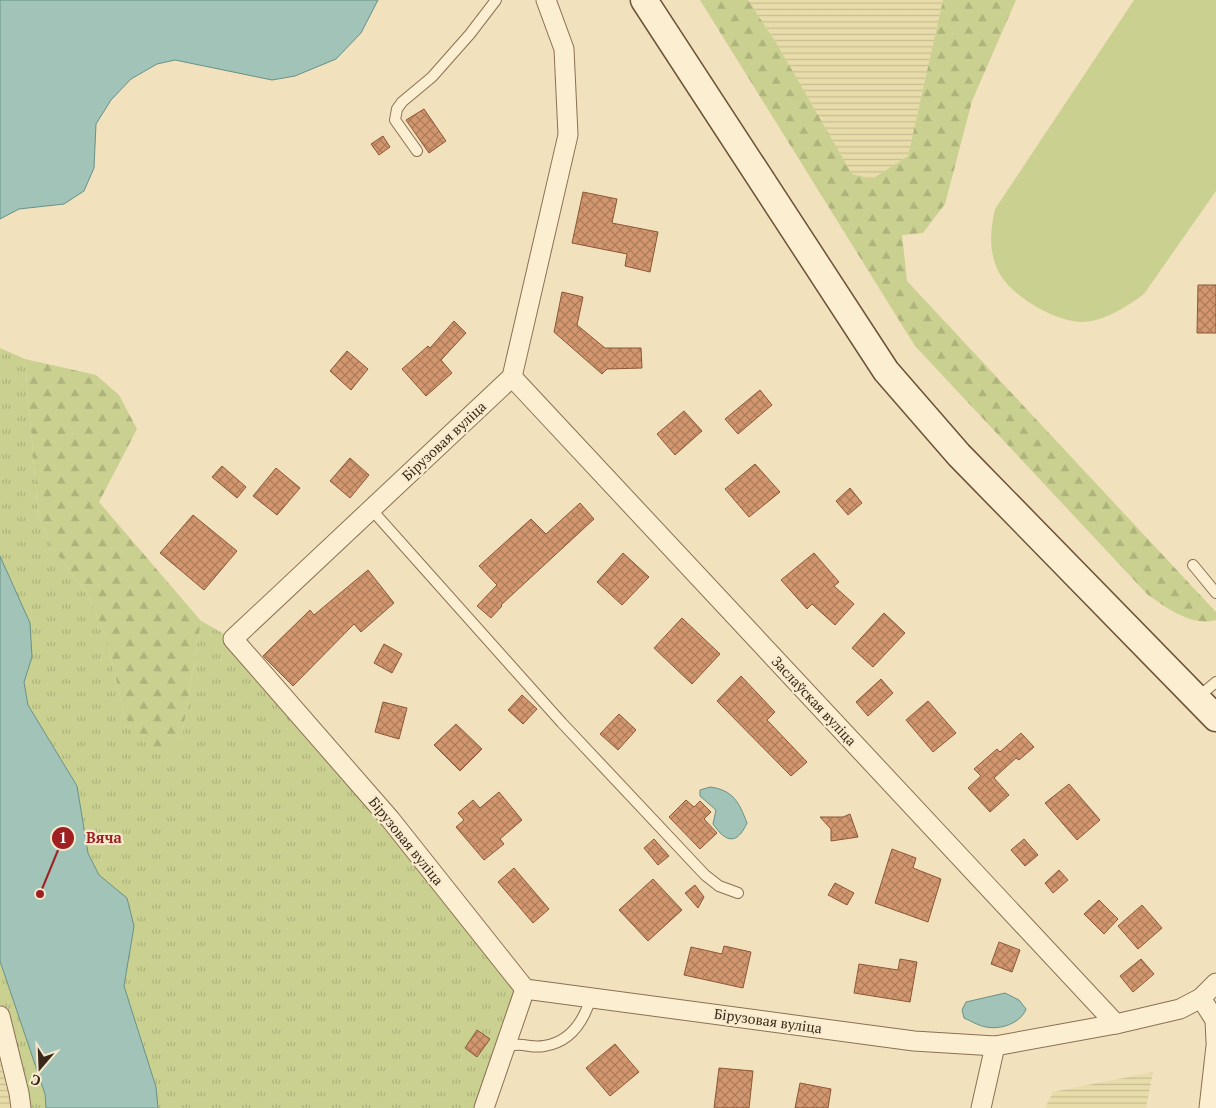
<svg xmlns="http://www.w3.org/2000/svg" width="1216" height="1108" font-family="'PT Serif',serif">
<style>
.farmland{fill:url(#farmland-rules)}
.grass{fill:url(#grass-tufts)}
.forest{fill:url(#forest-firs)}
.green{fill:#cad090}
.water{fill:#a1c3b8;stroke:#689186}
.building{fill:url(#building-cross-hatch);stroke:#8c5838}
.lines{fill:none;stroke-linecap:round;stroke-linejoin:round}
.service-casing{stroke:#8b7055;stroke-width:12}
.minor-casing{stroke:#8b7055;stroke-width:21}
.secondary-casing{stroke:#6d5138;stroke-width:29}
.service{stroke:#fceed1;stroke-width:10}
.minor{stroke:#fceed1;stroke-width:19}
.secondary{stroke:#fceed1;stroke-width:26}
.labels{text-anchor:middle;stroke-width:4.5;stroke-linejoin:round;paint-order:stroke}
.street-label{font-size:14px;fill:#39291b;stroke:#f8ebcd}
.leader{fill:none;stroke:#9f1f23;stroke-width:2}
.callout-dot{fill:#9f1f23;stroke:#f8ebcd;stroke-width:2}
.mark-label{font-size:15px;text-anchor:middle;font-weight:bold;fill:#fff}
.callout-label{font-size:15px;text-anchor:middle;font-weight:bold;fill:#9f1f23;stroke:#f8ebcd;stroke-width:4.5;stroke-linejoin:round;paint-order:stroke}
</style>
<defs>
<pattern id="farmland-rules" width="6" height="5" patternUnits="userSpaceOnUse" patternTransform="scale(1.25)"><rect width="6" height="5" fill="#e8dcaa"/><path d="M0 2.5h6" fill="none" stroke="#c8bd92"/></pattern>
<pattern id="grass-tufts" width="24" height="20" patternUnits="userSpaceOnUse" patternTransform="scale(1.25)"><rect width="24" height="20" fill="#cad090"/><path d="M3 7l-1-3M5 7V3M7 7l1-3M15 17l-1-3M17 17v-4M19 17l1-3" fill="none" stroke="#aeb37c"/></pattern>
<pattern id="forest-firs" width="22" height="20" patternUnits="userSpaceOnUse" patternTransform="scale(1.25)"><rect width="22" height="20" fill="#cad090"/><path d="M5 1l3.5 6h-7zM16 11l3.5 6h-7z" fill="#aeb37c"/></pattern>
<pattern id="building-cross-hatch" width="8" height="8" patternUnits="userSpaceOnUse" patternTransform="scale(1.25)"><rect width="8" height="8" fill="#d3976f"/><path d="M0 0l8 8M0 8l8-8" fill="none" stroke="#ac7b5a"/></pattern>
</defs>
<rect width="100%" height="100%" fill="#f2e1bd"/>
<!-- farmland -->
<g class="farmland">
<path d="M748,0H943L908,156L872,179L852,174L777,44Z"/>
<path d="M0,1060L9,1095L10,1108H0Z"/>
<path d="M1153,1072L1146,1108H1045L1053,1092Z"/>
</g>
<!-- grass -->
<g class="grass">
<path d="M0,348L25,359L38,514L50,545L87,593L107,639L125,718L181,742L201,621L233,639L525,989L484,1108H158L156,1087L124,986L134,926L127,899L99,875L88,853L77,786L28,705L24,682L32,657L30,623L0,556Z"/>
<path d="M0,961L45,1094L46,1108H21L0,1016Z"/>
</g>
<!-- forest -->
<g class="forest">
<path d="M700,0H748L777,44L852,174L872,179L908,156L943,0H1016L972,101L945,204L923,233L902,235L907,281L1216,612V620C1192,627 1167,608 1148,595L915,346Z"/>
<path d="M25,359L96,375L119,395L137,429L99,502L201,621L181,742L169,753L157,750L125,718L107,639L87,593L50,545L38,514Z"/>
</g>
<!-- green -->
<path class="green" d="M1134,0H1216V191L1144,294C1128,306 1103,322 1082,322C1056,322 1015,298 1001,276C988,255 990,231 995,209Z"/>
<!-- water -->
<g class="water">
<path d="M0,0H378L361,33L336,59L295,76L272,80L175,60L157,64L131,79L111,100L96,124L94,168L84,191L64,204L19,209L0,219Z"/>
<path d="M0,556L30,623L32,657L24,682L28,705L77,786L88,853L99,875L127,898L134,926L124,986L156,1087L158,1108H46L45,1094L0,961Z"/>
<path d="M710,787C733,790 739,802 747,823C737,845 726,843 713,824L716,810L700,796V790Z"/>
<path d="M1005,993L1019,1000L1026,1009C1021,1023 1001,1030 986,1027C979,1026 971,1021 964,1018L962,1010L966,1002Z"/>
</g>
<!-- building -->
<g class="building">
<path d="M424,109L446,141L429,153L406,120Z"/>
<path d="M383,136L390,147L379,155L371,144Z"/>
<path d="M583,192L617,199L612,223L658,232L650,272L625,266L627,254L572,243Z"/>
<path d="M1198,285H1216V333H1197Z"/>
<path d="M562,292L583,297L577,325L605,348H641L642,368L607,369L602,374L554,332Z"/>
<path d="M454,321L466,333L441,360L452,373L426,396L402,369L428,346L430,348Z"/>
<path d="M347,351L368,369L351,390L330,371Z"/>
<path d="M760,390L772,405L738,434L725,419Z"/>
<path d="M684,411L702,431L675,455L657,434Z"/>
<path d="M350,458L369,475L350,498L330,481Z"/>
<path d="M755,464L780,492L749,517L725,489Z"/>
<path d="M222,466L246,487L237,498L212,477Z"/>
<path d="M276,468L300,488L277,515L253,496Z"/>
<path d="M850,488L862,503L848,515L836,501Z"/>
<path d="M580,503L594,519L501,605L502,606L491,618L477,606L497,585L479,566L531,519L546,534Z"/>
<path d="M193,515L237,551L204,590L160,553Z"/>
<path d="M623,553L649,577L622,605L597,582Z"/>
<path d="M814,553L839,582L834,586L854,604L835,625L812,604L807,609L781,580Z"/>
<path d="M368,570L394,603L361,632L354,624L293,686L263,656L310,610L314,615Z"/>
<path d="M884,613L905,633L873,667L852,648Z"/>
<path d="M682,618L720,654L692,684L654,648Z"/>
<path d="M384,644L402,654L392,673L374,663Z"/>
<path d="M741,676L775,712L767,720L807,762L791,776L717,701Z"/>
<path d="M881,679L893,693L868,716L856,702Z"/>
<path d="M522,695L537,709L523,724L508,710Z"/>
<path d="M928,701L956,733L933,752L906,720Z"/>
<path d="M383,702L407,708L399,739L375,732Z"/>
<path d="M619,714L636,730L618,750L600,734Z"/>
<path d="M456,724L482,749L460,771L434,745Z"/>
<path d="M1021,733L1034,747L1019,760L1016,758L994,778L1009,795L990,812L968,788L981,776L974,769L997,749L1000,752Z"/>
<path d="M1069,784L1100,820L1077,840L1045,803Z"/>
<path d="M499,792L522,820L500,839L504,844L484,860L456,827L464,820L458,813L473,800L480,808Z"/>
<path d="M686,800L694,807L700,801L711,812L704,819L717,833L700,849L669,817Z"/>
<path d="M850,814L858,837L831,841V829L820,817H843Z"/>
<path d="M654,839L669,856L658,865L644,848Z"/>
<path d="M1024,839L1038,855L1025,866L1011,850Z"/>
<path d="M892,849L916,858L913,868L941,879L928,922L875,903Z"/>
<path d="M514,868L549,909L533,923L498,882Z"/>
<path d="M1059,870L1068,880L1053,893L1045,883Z"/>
<path d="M653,879L682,910L648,941L619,910Z"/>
<path d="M835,883L854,893L847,905L828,895Z"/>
<path d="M695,885L704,897L698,908L685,893Z"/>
<path d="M1099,900L1118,919L1104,934L1084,914Z"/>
<path d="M1142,905L1162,928L1138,949L1118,926Z"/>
<path d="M999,942L1020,950L1012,972L991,964Z"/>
<path d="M724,946L751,952L743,988L684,975L691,947L722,954Z"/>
<path d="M900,959L917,962L910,1002L854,993L859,964L898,970Z"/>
<path d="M1141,959L1154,974L1133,992L1120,976Z"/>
<path d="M477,1030L490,1039L477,1057L465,1048Z"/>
<path d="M615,1044L639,1072L610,1096L586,1068Z"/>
<path d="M719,1068L753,1071L749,1108H714Z"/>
<path d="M800,1083L831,1089L828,1108H795Z"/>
</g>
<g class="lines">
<!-- service casing -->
<g class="service-casing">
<g id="service">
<path d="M417,151L395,120L397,109L402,102L432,77L470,34L496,0"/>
<path d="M371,509L562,723L705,875L719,886L738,893"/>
<path d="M1193,565L1216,593"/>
<path d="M1198,697L1216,682"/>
<path d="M505,1047C524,1041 529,1049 544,1046C571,1042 584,1021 591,997"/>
</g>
</g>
<!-- minor casing -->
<g class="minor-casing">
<g id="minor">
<path d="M546,0L564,49L568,135L512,377L233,639L390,819L525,989L914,1041L995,1046L1116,1024L1180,1009L1201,998L1216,983"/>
<path d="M512,377L1116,1024"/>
<path d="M1201,998L1215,1020L1216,1042"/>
<path d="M0,1016L19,1093L21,1108"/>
<path d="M484,1108L525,989"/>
<path d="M981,1108L995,1046"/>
<path d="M1209,1108L1216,1046"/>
</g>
</g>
<!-- secondary casing -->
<g class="secondary-casing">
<path id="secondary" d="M644,0L886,371L959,455L1216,718"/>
</g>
<!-- service -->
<use href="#service" class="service"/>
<!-- minor -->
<use href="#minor" class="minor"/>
<!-- secondary -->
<use href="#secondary" class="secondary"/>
</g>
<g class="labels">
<!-- street labels -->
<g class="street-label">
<text transform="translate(444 441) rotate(-43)" y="5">Бірузовая вуліца</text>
<text transform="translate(814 701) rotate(47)" y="5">Заслаўская вуліца</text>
<text transform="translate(406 841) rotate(51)" y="5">Бірузовая вуліца</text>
<text transform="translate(768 1021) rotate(8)" y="5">Бірузовая вуліца</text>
</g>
</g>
<!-- callouts -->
<path class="leader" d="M40 894L63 838"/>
<g class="callout-dot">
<circle cx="40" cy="894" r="5"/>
<circle cx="63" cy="838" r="12"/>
</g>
<g class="mark-label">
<text x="63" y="843">1</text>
</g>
<g class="callout-label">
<text x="104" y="843">Вяча</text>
</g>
<!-- north arrow -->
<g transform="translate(40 1068) rotate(199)" stroke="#f8ebcd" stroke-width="4" paint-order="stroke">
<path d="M0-4L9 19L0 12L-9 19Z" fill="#39291b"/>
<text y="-8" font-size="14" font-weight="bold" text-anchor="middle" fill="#39291b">С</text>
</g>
</svg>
